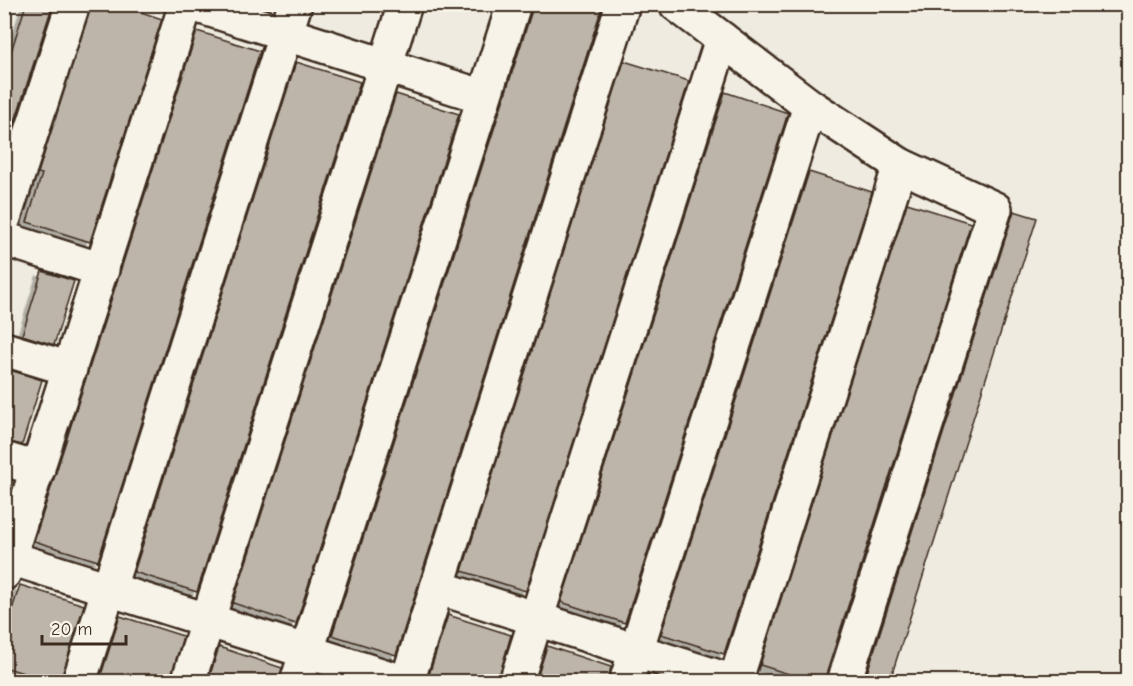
<svg xmlns="http://www.w3.org/2000/svg" width="1133" height="686" font-family="'Comic Neue',sans-serif">
<style>
.building{fill:#bdb5aa;stroke:#3b2a1e;stroke-width:1.5;filter:url(#shadow)}
.lines{fill:none;stroke-linecap:round;stroke-linejoin:round}
.minor-casing{stroke:#3b2a1e;stroke-width:38}
.minor{stroke:#f7f3e8;stroke-width:33}
</style>
<defs>
<filter id="shadow"><feDropShadow dx="-5.5" dy="5.5" stdDeviation="0" flood-color="#0004"/></filter>
</defs>
<rect width="100%" height="100%" fill="#efebe0"/>
<filter id="ink" filterUnits="userSpaceOnUse"><feTurbulence type="fractalNoise" baseFrequency=".0167" numOctaves="2"/><feDisplacementMap in="SourceGraphic" scale="12" xChannelSelector="R" yChannelSelector="G"/><feConvolveMatrix kernelMatrix="1 2 1 2 8 2 1 2 1" color-interpolation-filters="sRGB"/></filter>
<g filter="url(#ink)">
<!-- building -->
<g class="building">
<path d="M26,4H53L4,155V74Z"/>
<path d="M91,4H117L162,19L90,242L27,222L42,174L38,173Z"/>
<path d="M534,4H603L396,655L332,635Z"/>
<path d="M197,31L260,51L98,561L34,541Z"/>
<path d="M624,61L689,81L526,591L462,571Z"/>
<path d="M296,62L360,82L197,592L134,572Z"/>
<path d="M725,92L788,113L625,623L561,602Z"/>
<path d="M396,94L459,114L296,624L233,603Z"/>
<path d="M809,172L872,192L724,654L661,634Z"/>
<path d="M907,203L971,223L824,681H811L760,665Z"/>
<path d="M1014,211L1037,218L890,680L867,673Z"/>
<path d="M42,271L74,281L54,345L22,335Z"/>
<path d="M10,370L42,380L22,445L4,441V388Z"/>
<path d="M20,585L84,605L61,681H49L4,667V634Z"/>
<path d="M448,615L511,635L498,681H427Z"/>
<path d="M120,616L183,636L170,681H99Z"/>
<path d="M547,646L611,667L608,681H536Z"/>
<path d="M219,647L282,668L279,681H208Z"/>
</g>
<g class="lines">
<!-- minor casing -->
<g class="minor-casing">
<g id="minor">
<path d="M192,4L484,97"/>
<path d="M676,4L810,106L900,165L995,209L844,682"/>
<path d="M4,218L73,4"/>
<path d="M4,239L102,270"/>
<path d="M4,349L70,369"/>
<path d="M4,459L38,469"/>
<path d="M4,563L23,562L403,682"/>
<path d="M4,573L186,4"/>
<path d="M437,587L734,682"/>
<path d="M79,682L295,4"/>
<path d="M188,682L405,4"/>
<path d="M297,682L514,4"/>
<path d="M407,682L623,4"/>
<path d="M516,682L722,39"/>
<path d="M626,682L810,106"/>
<path d="M735,682L900,165"/>
</g>
</g>
<!-- minor -->
<use href="#minor" class="minor"/>
</g>
</g>
<!-- margin -->
<rect width="1133" height="686" fill="none" stroke="#f7f3e8" stroke-width="24"/>
<rect x="12" y="12" width="1109" height="662" fill="none" stroke="#3b2a1e" stroke-width="2" filter="url(#ink)"/>
<!-- scale -->
<path d="M42 635v9h84v-9" fill="none" stroke="#3b2a1e" stroke-width="3"/>
<text x="51" y="635" font-size="18" fill="#3b2a1e" stroke="#f7f3e8" stroke-width="4.5" paint-order="stroke">20 m</text>
</svg>
